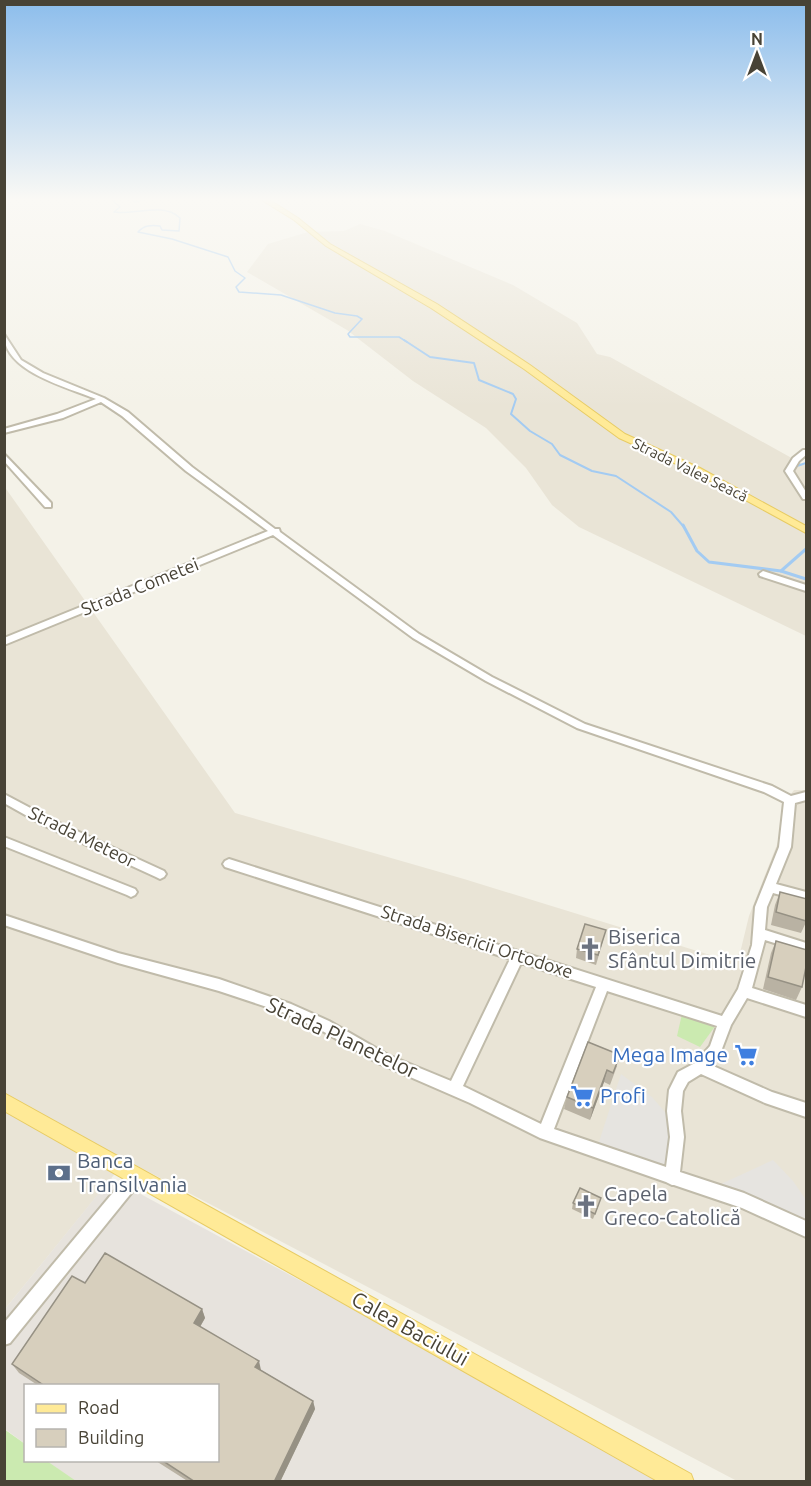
<svg xmlns="http://www.w3.org/2000/svg" width="811" height="1486" font-family="Ubuntu,sans-serif">
<style>
.residential{fill:#e9e4d6}
.industrial{fill:#e7e3dd}
.green{fill:#cbeab0}
.parking{fill:#e6e4e0}
.lines{fill:none;stroke-linecap:round;stroke-linejoin:round}
.stream-far2{stroke:#a3cbf2;stroke-width:1.5}
.stream-far1{stroke:#a3cbf2;stroke-width:2}
.stream{stroke:#a3cbf2;stroke-width:3}
.minor-casing{stroke:#c0bbaa;stroke-width:4}
.major-casing{stroke:#e7cb64;stroke-width:2}
.minor{fill:#fff;fill-rule:evenodd}
.major{fill:#ffea97;fill-rule:evenodd}
.wall{fill:#b9b2a3}
.shaded-wall{fill:#969184}
.building{fill:#d7cfbd;stroke:#969184;stroke-width:1.5}
.labels{text-anchor:middle;stroke-width:4.5;stroke-linejoin:round;paint-order:stroke}
.far-street-label{font-size:15px;fill:#484336;stroke:#fff}
.street-label{font-size:18px;fill:#484336;stroke:#fff}
.near-worship-label{font-size:21px;fill:#5b616d;stroke:#fff;text-anchor:start}
.near-street-label{font-size:21px;fill:#484336;stroke:#fff}
.near-shop-label{font-size:21px;fill:#366cbe;stroke:#fff;text-anchor:end}
.near-service-label{font-size:21px;fill:#4e5e75;stroke:#fff;text-anchor:start}
</style>
<rect width="100%" height="100%" fill="#f4f2e8"/>
<!-- residential -->
<g class="residential">
<path d="M360,224L385,231L513,285L577,323L597,354L610,357L806,466V636L579,527L552,505L526,468L486,428L413,381L347,330L247,272L268,244L308,232L344,231Z"/>
<path d="M4,486L235,813L464,879L723,959L732,958L740,953L749,916L780,837L788,798L794,790H806V1481H737L126,1160L5,1309Z"/>
</g>
<!-- industrial -->
<path class="industrial" d="M111,1178L670,1481L76,1482L47,1461L218,1460V1386H26L25,1444L5,1429V1309Z"/>
<!-- green -->
<g class="green">
<path d="M682,1014L716,1025L700,1047L677,1036Z"/>
<path d="M4,1429L25,1444L26,1460L47,1461L76,1481H5Z"/>
</g>
<!-- parking -->
<g class="parking">
<path d="M621,1074L652,1097L677,1126L670,1177L596,1151Z"/>
<path d="M773,1160L793,1181L806,1200V1223L800,1226L710,1189Z"/>
</g>
<g class="lines">
<!-- stream-far2 -->
<g class="stream-far2">
<path d="M115,199L114,202L120,207L114,212C134,215 164,202 180,218L179,231L162,230L160,226C151,225 144,225 138,232L172,239L228,257L235,271L245,278L236,287L239,292L281,295L335,313L357,316L362,319L348,334L350,337H399L407,342"/>
<path d="M130,199L136,202L146,199"/>
</g>
<!-- stream-far1 -->
<g class="stream-far1">
<path d="M404,340L430,357L474,363L479,380L513,394L516,399L511,414L530,431L552,444L560,455L592,471L616,476L671,512L684,527"/>
<path d="M794,467L806,463"/>
<path d="M799,482L806,491"/>
</g>
<!-- stream -->
<g class="stream">
<path d="M683,525L697,551L709,562L781,571L806,579"/>
<path d="M781,571L806,549"/>
</g>
<!-- minor casing -->
<g class="minor-casing">
<g id="minor">
<path d="M4,334L21,360L43,373L104,398L128,412L192,467L275,529H279L280,532L419,634L492,677L585,724L772,786L791,796L806,792V800L795,803L791,847L776,884L806,892V902L773,893L767,907L765,930L806,943V953L765,940L752,988L806,1005V1017L747,998L731,1025L720,1054L711,1065L772,1092L806,1103V1117L765,1103L701,1074L688,1082L683,1091L681,1111L684,1137L680,1172L744,1193L806,1221V1237L742,1208L674,1185H672L666,1182L540,1138L470,1103L378,1063L319,1029L282,1012L219,991L118,963L4,925V915L118,953L219,979L291,1004L329,1021L388,1055L451,1081L510,959L225,867L223,864L225,861L229,859L722,1016L738,989L752,945L755,907L779,847L784,802L764,792L577,728L486,681L413,638L273,535L4,645V638L268,531L186,471L122,416L101,402L63,418L4,433V429L57,414L96,399C67,387 4,372 4,334ZM521,963L596,987L541,1124L463,1086ZM607,991L717,1026L710,1046L695,1063L678,1072L669,1090L667,1111L670,1137L666,1167L554,1129Z"/>
<path d="M803,450H806V455L799,461L793,471L806,492V499H803L785,471L793,458Z"/>
<path d="M4,454L51,503V507H45L4,461Z"/>
<path d="M763,571L806,585V591L760,576L759,574Z"/>
<path d="M4,794L53,820L164,871L166,874L164,877L160,879L156,877L45,826L4,803Z"/>
<path d="M4,837L135,889L137,892L135,895L131,897L127,895L4,846Z"/>
<path d="M136,1169L141,1171L143,1176L141,1181L10,1343L4,1345V1323L131,1171Z"/>
</g>
</g>
<!-- major casing -->
<g class="major-casing">
<g id="major">
<path d="M260,199H268L298,218L330,244L437,304L530,365L625,434L700,468L806,526V533L694,472L619,438L524,369L431,308L326,246L294,220Z"/>
<path d="M4,1093L691,1474L694,1482H659L4,1111Z"/>
</g>
</g>
<!-- minor -->
<use href="#minor" class="minor"/>
<!-- major -->
<use href="#major" class="major"/>
</g>
<!-- wall -->
<g class="wall">
<path d="M780,892L807,920L801,933L771,925L775,905Z"/>
<path d="M606,930L596,965L576,958L577,949Z"/>
<path d="M776,941L802,987L796,1000L763,989L771,953Z"/>
<path d="M588,1042L617,1066L610,1085L604,1082L590,1120L564,1109L567,1097Z"/>
<path d="M573,1203L599,1204L593,1219L572,1209Z"/>
<path d="M85,1283L202,1309L205,1318L200,1327L261,1370L313,1401L315,1409L280,1482H189L156,1461H218V1386H39L19,1373L12,1364Z"/>
</g>
<!-- shaded-wall -->
<g class="shaded-wall">
<path d="M607,1070L604,1082L590,1120L593,1108Z"/>
<path d="M202,1309L205,1318L197,1332L194,1323Z"/>
<path d="M259,1361L261,1370L258,1376L255,1367Z"/>
<path d="M313,1401L315,1409L280,1482H274Z"/>
</g>
<!-- building -->
<g class="building">
<path d="M780,892L807,899L806,921L776,912Z"/>
<path d="M585,924L606,930L598,955L577,949Z"/>
<path d="M776,941L807,950V962L802,987L768,977Z"/>
<path d="M588,1042L620,1055L613,1073L607,1070L593,1108L567,1097Z"/>
<path d="M580,1188L601,1198L595,1214L573,1203Z"/>
<path d="M105,1253L202,1309L194,1323L259,1361L255,1367L313,1401L274,1482H195L163,1461H218V1386H45L12,1364L72,1276L85,1283Z"/>
</g>
<!-- sky -->
<linearGradient id="sky" x2="0" y2="1"><stop stop-color="#8cbdec"/><stop offset="0.49" stop-color="#faf9f5"/><stop offset="1" stop-color="#faf9f5" stop-opacity="0"/></linearGradient>
<rect width="811" height="407" fill="url(#sky)"/>
<!-- icons -->
<defs>
<g id="church-bare" transform="scale(1.8)"><path d="M-1.2-6h2.4v3.5h3.3v2.4h-3.3V6h-2.4V-.1h-3.3v-2.4h3.3Z" fill="#6b7280" stroke="#fff" stroke-width="2.5" paint-order="stroke"/></g>
<g id="supermarket-bare" transform="scale(1.8)"><path d="M-6-5.5h2.5l.6 2H6L4.5 2H-2.5L-4.4-4H-6ZM-1.5 3.2a1.3 1.3 0 1 0 .1 0ZM3 3.2a1.3 1.3 0 1 0 .1 0Z" fill="#3f7fe0" stroke="#fff" stroke-width="2.5" paint-order="stroke"/></g>
<g id="bank-bare" transform="scale(1.8)"><path d="M-6-4H6V4H-6ZM0-2.3a2.3 2.3 0 1 0 0 4.6a2.3 2.3 0 1 0 0-4.6Z" fill="#5c6f8a" stroke="#fff" stroke-width="2.5" paint-order="stroke"/></g>
</defs>
<g fill-rule="evenodd">
<use href="#church-bare" x="590" y="949"/>
<use href="#supermarket-bare" x="746" y="1055"/>
<use href="#supermarket-bare" x="582" y="1096"/>
<use href="#bank-bare" x="59" y="1173"/>
<use href="#church-bare" x="586" y="1206"/>
</g>
<g class="labels">
<!-- far-street labels -->
<g class="far-street-label">
<text transform="translate(690 470) rotate(26)" y="5">Strada Valea Seacă</text>
</g>
<!-- street labels -->
<g class="street-label">
<text transform="translate(140 587) rotate(-22)" y="6">Strada Cometei</text>
<text transform="translate(82 837) rotate(26)" y="6">Strada Meteor</text>
<text transform="translate(477 942) rotate(18)" y="6">Strada Bisericii Ortodoxe</text>
</g>
<!-- near-worship labels -->
<g class="near-worship-label">
<text x="608" y="944">Biserica<tspan x="608" dy="24">Sfântul Dimitrie</tspan></text>
<text x="604" y="1201">Capela<tspan x="604" dy="24">Greco-Catolică</tspan></text>
</g>
<!-- near-street labels -->
<g class="near-street-label">
<text transform="translate(342 1038) rotate(25)" y="7">Strada Planetelor</text>
<text transform="translate(410 1329) rotate(29)" y="7">Calea Baciului</text>
</g>
<!-- near-shop labels -->
<g class="near-shop-label">
<text x="728" y="1062">Mega Image</text>
<text x="600" y="1103" text-anchor="start">Profi</text>
</g>
<!-- near-service labels -->
<g class="near-service-label">
<text x="77" y="1168">Banca<tspan x="77" dy="24">Transilvania</tspan></text>
</g>
</g>
<!-- border -->
<rect width="811" height="1486" fill="none" stroke="#484336" stroke-width="12"/>
<!-- legend -->
<rect x="24" y="1384" width="195" height="78" fill="#ffffff" stroke="#b6b4af" stroke-width="1.5"/>
<rect x="36" y="1404" width="30" height="9" fill="#ffea97" stroke="#b6b4af" stroke-width="1.5"/>
<text x="78" y="1414" font-size="18" fill="#484336">Road</text>
<rect x="36" y="1429" width="30" height="18" fill="#d7cfbd" stroke="#b6b4af" stroke-width="1.5"/>
<text x="78" y="1444" font-size="18" fill="#484336">Building</text>
<!-- north arrow -->
<g transform="translate(757 54)" stroke="#ffffff" stroke-width="4.5" paint-order="stroke">
<path d="M0-4.5L10 22L0 15L-10 22Z" fill="#484336"/>
<text y="-9" font-size="16" font-weight="bold" text-anchor="middle" fill="#484336">N</text>
</g>
</svg>
